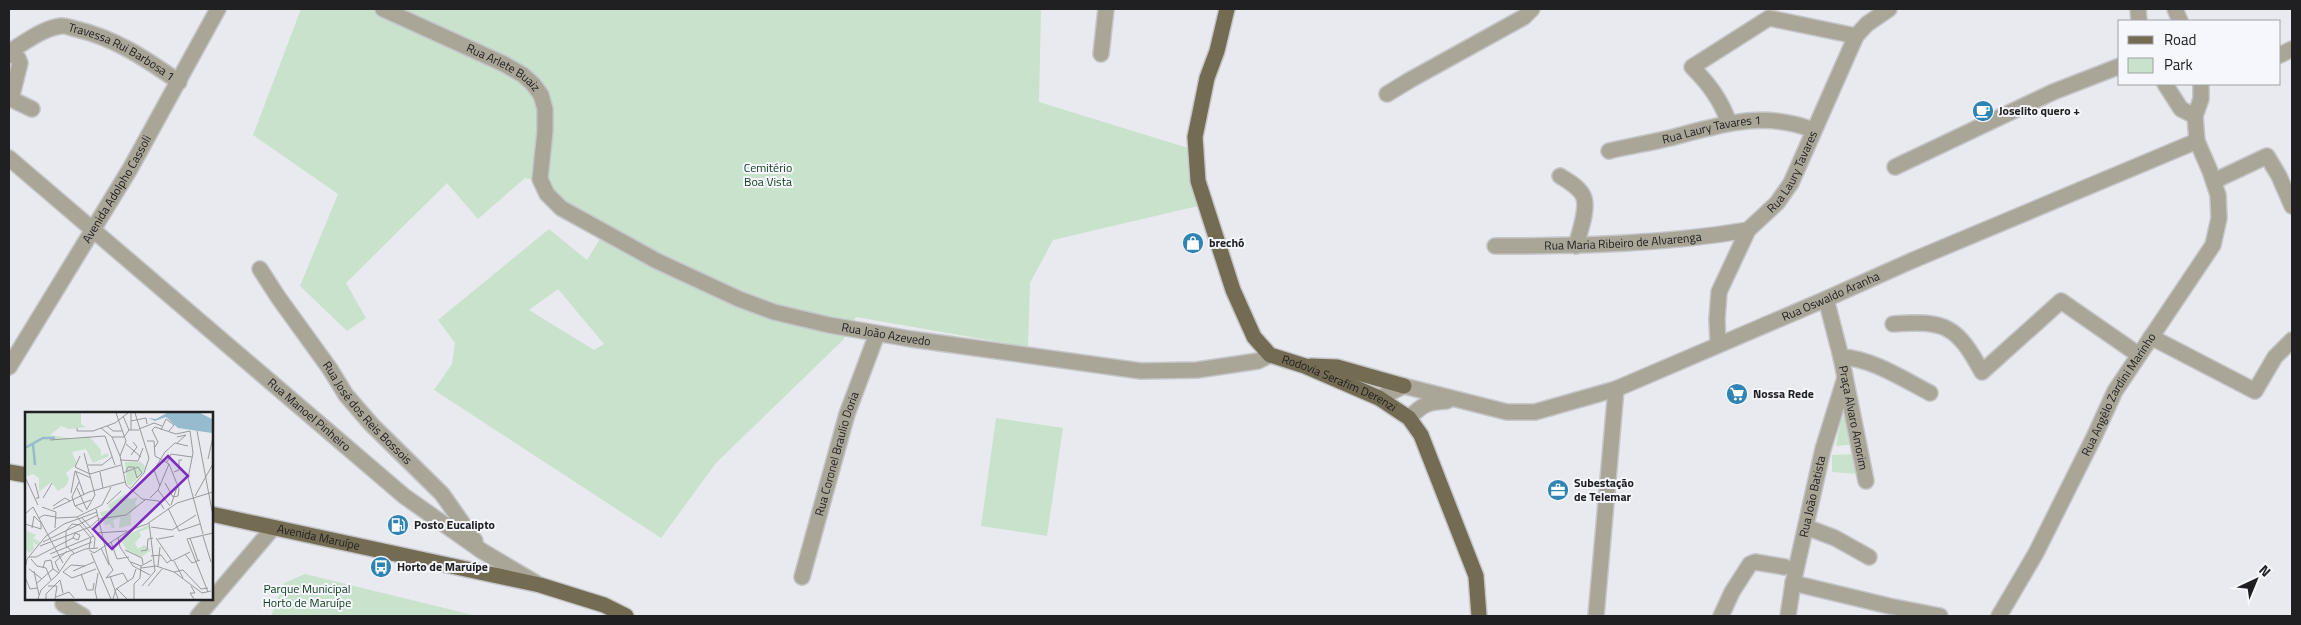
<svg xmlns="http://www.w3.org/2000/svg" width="2301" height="625" font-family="'Titillium Web',sans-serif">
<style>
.green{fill:#c8e2cc;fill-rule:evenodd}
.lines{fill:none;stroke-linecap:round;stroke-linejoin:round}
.minor-casing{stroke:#c5c6ca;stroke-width:18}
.major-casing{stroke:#c5c6ca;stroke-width:18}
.minor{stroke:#aaa697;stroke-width:15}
.major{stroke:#746c52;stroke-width:15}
.labels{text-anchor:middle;stroke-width:4;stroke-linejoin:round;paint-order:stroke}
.street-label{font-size:12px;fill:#202022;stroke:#f6f7fc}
.poi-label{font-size:12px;font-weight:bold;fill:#202022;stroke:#f6f7fc;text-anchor:start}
.park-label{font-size:12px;fill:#10401e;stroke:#f6f7fc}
.inset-river{fill:none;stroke:#97bbce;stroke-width:2.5}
.inset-road{fill:none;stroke:#99999d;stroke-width:1}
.view{fill:#7b2cbf;fill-opacity:0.15;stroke:#7b2cbf;stroke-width:2.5}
.inset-edge{fill:none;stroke:#202022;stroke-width:2.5}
</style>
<rect width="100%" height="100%" fill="#e9eaef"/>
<!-- green -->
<g class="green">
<path d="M301,9H1041L1039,102L1188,148V169L1198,206L1053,240L1030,283L1028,347L856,317L843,340L716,463L661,538L434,390L452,364L455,343L438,320L549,229L587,260L608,226L562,200L549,183L525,178L478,219L447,183L346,283L366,318L347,331L300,286L338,194L253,135ZM558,289L604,344L594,350L529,310Z"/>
<path d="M1844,416L1855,444L1836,446L1841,418Z"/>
<path d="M996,418L1063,428L1047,536L981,526Z"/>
<path d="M1859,454L1860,474L1832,472V455Z"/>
<path d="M305,574L477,616H271L284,583Z"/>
</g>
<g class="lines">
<!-- minor casing -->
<g class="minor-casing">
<g id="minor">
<path id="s1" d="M383,9L504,64L523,75L533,84L541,95L545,109V131L540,179L547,194L561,208L657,261L739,299L774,312L829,325L911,339L1141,371L1197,370L1258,361L1270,355"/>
<path d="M2138,9L2139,21"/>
<path d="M2175,9L2180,21"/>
<path id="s2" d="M9,52C24,43 43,28 61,26C65,25 71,28 76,29C115,38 146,59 179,82"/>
<path d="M9,54L18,58L20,63L11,99L32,109"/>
<path d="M1101,54L1106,9"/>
<path d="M2280,55L2292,49"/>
<path d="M2165,84L2181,109L2195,116"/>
<path d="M1387,94L1410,80L1524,17L1532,9"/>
<path d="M1729,123C1721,100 1709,84 1692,67L1769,18L1856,36"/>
<path id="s3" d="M1609,151C1629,146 1650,143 1670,138C1719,125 1763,110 1813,130"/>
<path id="s4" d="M9,158L404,496L482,551L536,583"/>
<path d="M1895,167L2053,92L2120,66"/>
<path d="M1560,176C1568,181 1581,188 1584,198C1588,211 1579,233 1576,246"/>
<path d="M2214,181L2267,156L2279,176L2292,206"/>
<path id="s5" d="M1495,246C1580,246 1665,244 1748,230"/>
<path id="s6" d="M260,269L278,297L330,369L346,395L371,424L442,494L475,541"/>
<path id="s7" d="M1826,299L1841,357L1866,481"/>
<path d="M1893,324C1946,320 1957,326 1982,372L2061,301L2139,355"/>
<path d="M2151,337L2255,391L2275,357L2292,340"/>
<path id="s8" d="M1718,344L1717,319L1719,292L1748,230L1777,203L1791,183L1856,36L1867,24L1889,9"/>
<path d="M1841,357C1871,358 1903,379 1930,393"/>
<path id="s9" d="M9,367L130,169L218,9"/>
<path id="s10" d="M1379,398L1404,386L1507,412H1535L1616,389L1826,299L1911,261L2197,141"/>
<path d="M1409,418C1423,404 1428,402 1447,401"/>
<path d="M1806,527L1835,538L1869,557"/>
<path id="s11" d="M802,577L847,414L877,334"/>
<path d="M1793,583L1889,606L1940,616"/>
<path d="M63,604L83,616"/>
<path d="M198,616L273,528"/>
<path d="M1596,616L1616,389"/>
<path d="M1721,616L1732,592L1750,564L1755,562L1785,567"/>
<path id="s12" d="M1788,616L1793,583L1823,449L1845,378"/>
<path id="s13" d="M1999,616L2036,553L2094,437L2115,391L2213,245L2219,218L2218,195L2210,171L2197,141L2195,116L2201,99V84"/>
</g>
</g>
<!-- major casing -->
<g class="major-casing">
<g id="major">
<path id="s14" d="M1227,9L1217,51L1207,78L1195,137L1198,181L1233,290L1254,337L1270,355L1305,366L1379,398L1409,418L1421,435L1476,576L1479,616"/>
<path d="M1311,366L1337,367L1404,386"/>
<path d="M9,472L26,475"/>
<path id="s15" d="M211,514L540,585L604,605L626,616"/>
</g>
</g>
<!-- minor -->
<use href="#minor" class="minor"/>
<!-- major -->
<use href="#major" class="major"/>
</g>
<!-- icons -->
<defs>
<g id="cafe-disc" transform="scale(1.125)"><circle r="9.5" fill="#2f84b4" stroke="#f6f7fc"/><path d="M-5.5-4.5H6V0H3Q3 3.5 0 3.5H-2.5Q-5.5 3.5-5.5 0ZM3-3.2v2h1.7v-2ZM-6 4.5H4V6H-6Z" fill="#fff"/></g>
<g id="shop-disc" transform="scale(1.125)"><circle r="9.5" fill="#2f84b4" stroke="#f6f7fc"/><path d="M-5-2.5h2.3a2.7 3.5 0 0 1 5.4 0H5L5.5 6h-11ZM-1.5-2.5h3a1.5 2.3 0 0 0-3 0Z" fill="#fff"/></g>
<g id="supermarket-disc" transform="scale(1.125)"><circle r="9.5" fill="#2f84b4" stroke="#f6f7fc"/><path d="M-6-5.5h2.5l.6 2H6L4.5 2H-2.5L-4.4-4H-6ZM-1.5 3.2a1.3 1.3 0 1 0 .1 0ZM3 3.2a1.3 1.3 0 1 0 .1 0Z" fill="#fff"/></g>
<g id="office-disc" transform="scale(1.125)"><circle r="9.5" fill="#2f84b4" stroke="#f6f7fc"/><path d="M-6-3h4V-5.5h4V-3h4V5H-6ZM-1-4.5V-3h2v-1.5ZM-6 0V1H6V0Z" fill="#fff"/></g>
<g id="fuel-disc" transform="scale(1.125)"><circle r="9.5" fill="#2f84b4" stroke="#f6f7fc"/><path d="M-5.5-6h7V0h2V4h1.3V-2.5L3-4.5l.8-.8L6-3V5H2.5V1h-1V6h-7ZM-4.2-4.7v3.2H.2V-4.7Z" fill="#fff"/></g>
<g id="bus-disc" transform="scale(1.125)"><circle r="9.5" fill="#2f84b4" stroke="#f6f7fc"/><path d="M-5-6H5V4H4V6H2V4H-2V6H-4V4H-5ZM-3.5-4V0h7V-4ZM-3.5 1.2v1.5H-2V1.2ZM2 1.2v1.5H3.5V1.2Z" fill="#fff"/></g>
</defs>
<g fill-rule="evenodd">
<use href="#cafe-disc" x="1983" y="111"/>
<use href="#shop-disc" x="1193" y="243"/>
<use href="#supermarket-disc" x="1737" y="394"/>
<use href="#office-disc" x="1558" y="490"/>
<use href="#fuel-disc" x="398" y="525"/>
<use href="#bus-disc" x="381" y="567"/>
</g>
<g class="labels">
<!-- street labels -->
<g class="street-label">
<text dy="4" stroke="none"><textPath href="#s2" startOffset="125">Travessa Rui Barbosa 1</textPath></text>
<text dy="4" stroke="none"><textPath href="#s1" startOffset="134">Rua Arlete Buaiz</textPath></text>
<text dy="4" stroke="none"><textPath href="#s3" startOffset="105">Rua Laury Tavares 1</textPath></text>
<text dy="4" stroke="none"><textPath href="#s8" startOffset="195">Rua Laury Tavares</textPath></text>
<text dy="4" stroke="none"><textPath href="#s9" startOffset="208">Avenida Adolpho Cassoli</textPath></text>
<text dy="4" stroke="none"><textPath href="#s5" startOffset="128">Rua Maria Ribeiro de Alvarenga</textPath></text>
<text dy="4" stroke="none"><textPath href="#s10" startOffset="480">Rua Oswaldo Aranha</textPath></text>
<text dy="4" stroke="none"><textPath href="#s1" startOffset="655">Rua João Azevedo</textPath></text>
<text dy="4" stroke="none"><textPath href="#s14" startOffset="441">Rodovia Serafim Derenzi</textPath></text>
<text dy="4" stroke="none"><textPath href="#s13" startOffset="252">Rua Angêlo Zardini Marinho</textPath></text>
<text dy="4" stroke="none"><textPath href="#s6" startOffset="180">Rua José dos Reis Bossois</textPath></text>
<text dy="4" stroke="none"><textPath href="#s4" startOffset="395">Rua Manoel Pinheiro</textPath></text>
<text dy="4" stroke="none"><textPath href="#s7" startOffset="122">Praça Alvaro Amorim</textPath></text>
<text dy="4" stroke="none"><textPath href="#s11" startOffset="128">Rua Coronel Braulio Doria</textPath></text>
<text dy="4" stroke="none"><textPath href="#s12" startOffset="122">Rua João Batista</textPath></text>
<text dy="4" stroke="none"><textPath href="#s15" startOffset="110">Avenida Maruípe</textPath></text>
</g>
<!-- poi labels -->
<g class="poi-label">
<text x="1999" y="115">Joselito quero +</text>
<text x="1209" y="247">brechó</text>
<text x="1753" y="398">Nossa Rede</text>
<text x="1574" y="487">Subestação<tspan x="1574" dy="14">de Telemar</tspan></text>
<text x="414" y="529">Posto Eucalipto</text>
<text x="397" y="571">Horto de Maruípe</text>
</g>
<!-- park labels -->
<g class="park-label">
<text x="768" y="172">Cemitério<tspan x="768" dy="14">Boa Vista</tspan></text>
<text x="307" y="593">Parque Municipal<tspan x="307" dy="14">Horto de Maruípe</tspan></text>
</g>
</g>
<!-- overview -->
<g transform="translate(25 412)">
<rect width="188" height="188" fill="#e9eaef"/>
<path d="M0,1H56V12L61,15L44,17L36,14L25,23L49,27L64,24L76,38V44L82,41L84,44L68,51L61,37L47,40L52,52L41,61L44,67L41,74L33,79L26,70L14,80V66L8,62L0,65ZM100,50H116L120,54L119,59L105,74L102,72ZM100,82L105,87L113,85L110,91L112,95L106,101V113L94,116L95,105L88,109L90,116H87L85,112L80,113L75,100L85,98L83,93ZM123,113L125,116L114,120L116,124L110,131L113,137L119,133L126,138L116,145L102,138L95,127ZM0,118L11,123L5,129L8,126L15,130L12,133L8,130L9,137L4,141L0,137Z" fill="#c8e2cc"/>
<path d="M142,1H175L187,7V21L153,16L141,5L130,9L123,6L131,7Z" fill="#97bbce"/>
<path class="inset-river" d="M8,32L10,53M0,36L18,26H30"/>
<path class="inset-road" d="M91,1L101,29L95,44L101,73L117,87L134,89L139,97M106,1V18M98,4L104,18M106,9L121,6L122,12M82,14L88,19H97M52,16V19H68L90,11L103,1M76,16L87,25H99L104,18H114M114,17L129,11L137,14M127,18L130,15L151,22L165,19L168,41L163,66L178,122M127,18L133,30L130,35M136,18L141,7L149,13L144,19M172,19L188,104M80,24L90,53M87,25L95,44M25,28L80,24M122,29H129L130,44L144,52M152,31L161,23L152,25M101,32L116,45M59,41L70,83L62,97M106,43L112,35L108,30M55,44L50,55L65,62L96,53M183,47L188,25M95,48L113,49L118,36M142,50L146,42L167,45M144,52L154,77L153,84L148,85M63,53H77L87,45M101,59L103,55H109L112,66M51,60L59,83M75,60L78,76M149,60L154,58V48H157M98,61L113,55L117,61L112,66M0,65L13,93M54,70L47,85L50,94L58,100M10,71L14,86H11M140,71L148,85M135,74L129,58L140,40L150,31L163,34M52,76L62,98M106,76L119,61L124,46L110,1M133,78L145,94M46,81L50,59L66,66M170,84L188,52M18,86L27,71M125,86L133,78L144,52M82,92L96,79M146,93L152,75M28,94L40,86L45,89M50,94L66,88M17,95L31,100L30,116M143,96L154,119L175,112M28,97L64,80L100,70M71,97L84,151L88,158L81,166M0,102L8,95L38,151M52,105L77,93L86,75M52,105L70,126L69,136M14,106L19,103L31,105M31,106L52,105M57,106L71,121L102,119M0,112L16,117M126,115L147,118L171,103M7,116L9,104L16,111V117M178,124L186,150M93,125L95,135L108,154L125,163M131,126L147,149L165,140M165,126L173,149M133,127L149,124M162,127L183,180M162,127L188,121M18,130L73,103M86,130L92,147L104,145M15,134L65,115L74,107L101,103L120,88M76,136L84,153M64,138L69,141L105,118L122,112L152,91L188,80M100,138L117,146L118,152M116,139L122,138L123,127L128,126M49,141L41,134V119L47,112L55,113L66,126L64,136M66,141L86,187M25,142L69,124M160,142L167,151L175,148M126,144L136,143L142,151L146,148M4,145H11L48,126L50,121L55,123L53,128L48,126M27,146L67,130M6,147L12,154L21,156L26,168M149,149L158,166M106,150L116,154L127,148M1,153L2,147L21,124L39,112L72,100M60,154L46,153L38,160L47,166L71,157M133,154L135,135M18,156L20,149L26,148L28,157L34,161M116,156L131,154L149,160L177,181L186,179M4,157L17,167M9,159L14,183M34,159L30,150L42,139M48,159L69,150M149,160L158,158L176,177L183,176M56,162L62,178H68L69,171M85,164L93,187M0,165L5,177L12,176M81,166L98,161L103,170M11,172L28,157M23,174H32L30,187M117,174L130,159L124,111M123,174L137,157M166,174L170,181H165L169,187M91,176L102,187M31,185L44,180L49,186M13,187L16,178L33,162L46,143L60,137L73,136M21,187V182L35,168L38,181M72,187L70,179L73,161M88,187L91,177L108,166L111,157M109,187V172L115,166L116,154"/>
<path class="view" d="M143,44L163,64L87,137L68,117Z"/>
<rect width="188" height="188" class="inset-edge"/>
</g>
<!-- border -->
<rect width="2301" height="625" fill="none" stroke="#202022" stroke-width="20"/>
<!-- legend -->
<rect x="2118" y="20" width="162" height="65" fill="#f6f7fc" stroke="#a0a1a5"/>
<rect x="2128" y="36" width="25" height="8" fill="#746c52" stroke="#a0a1a5"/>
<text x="2164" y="45" font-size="15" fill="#202022">Road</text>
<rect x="2128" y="58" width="25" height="15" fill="#c8e2cc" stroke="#a0a1a5"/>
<text x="2164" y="70" font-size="15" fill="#202022">Park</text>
<!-- north arrow -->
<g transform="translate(2256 580) rotate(44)" stroke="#f6f7fc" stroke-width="4" paint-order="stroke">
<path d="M0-4L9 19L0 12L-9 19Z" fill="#202022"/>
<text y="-8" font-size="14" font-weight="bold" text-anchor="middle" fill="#202022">N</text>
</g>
</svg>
